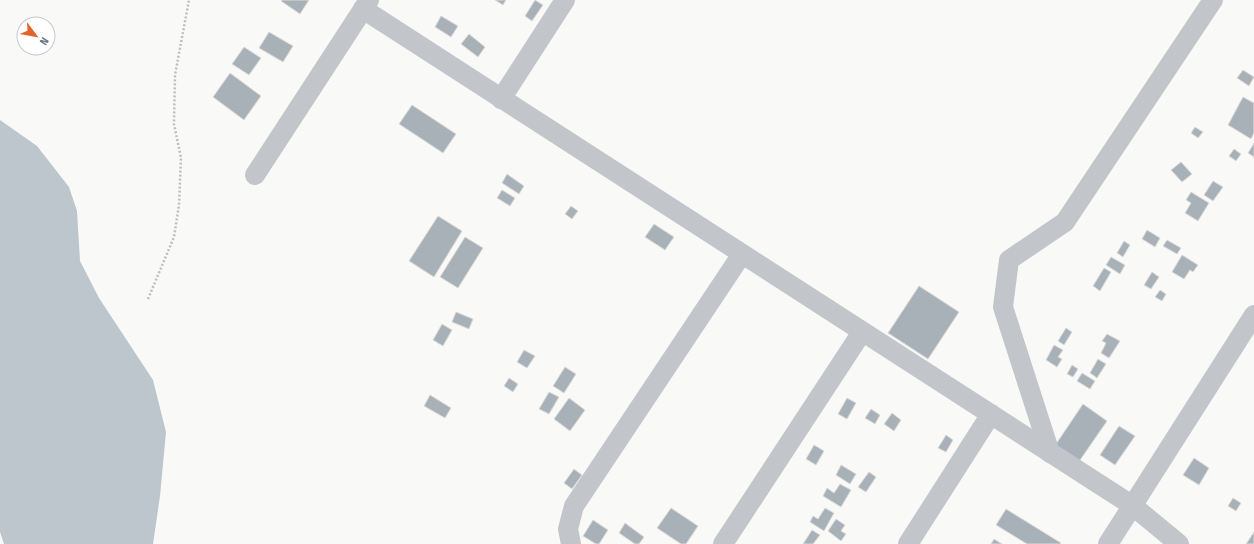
<svg xmlns="http://www.w3.org/2000/svg" width="1254" height="544" font-family="'Fira Sans Condensed',sans-serif">
<style>
.water{fill:#bdc6cc}
.building{fill:#a9b1b8;stroke:#dbdbd9}
.lines{fill:none;stroke-linecap:round;stroke-linejoin:round}
.path{stroke:#bcbfc2;stroke-width:2.5;stroke-dasharray:2 2;stroke-linecap:butt}
.minor{stroke:#c2c6cb;stroke-width:20}
</style>
<rect width="100%" height="100%" fill="#f9f9f7"/>
<!-- water -->
<path class="water" d="M0,120L37,146L69,187L77,211L80,261L99,298L153,380L166,432L160,496L153,544H4L0,532Z"/>
<!-- building -->
<g class="building">
<path d="M282,0H309L300,14L281,1Z"/>
<path d="M495,0H506L503,5Z"/>
<path d="M535,0L543,5L532,21L525,16Z"/>
<path d="M441,16L458,26L451,37L435,27Z"/>
<path d="M269,32L293,46L283,62L259,48Z"/>
<path d="M469,34L485,47L478,57L461,44Z"/>
<path d="M244,47L261,58L249,75L232,64Z"/>
<path d="M1243,70L1254,77L1249,86L1237,78Z"/>
<path d="M230,73L261,96L244,120L213,97Z"/>
<path d="M1243,97L1254,103V133L1251,139L1228,125Z"/>
<path d="M412,105L456,134L443,153L399,124Z"/>
<path d="M1195,127L1203,132L1198,138L1191,133Z"/>
<path d="M1254,143V157L1248,153Z"/>
<path d="M1234,149L1241,154L1236,161L1229,156Z"/>
<path d="M1181,162L1192,174L1182,182L1171,170Z"/>
<path d="M507,174L524,186L519,194L502,183Z"/>
<path d="M1213,181L1223,187L1213,201L1204,195Z"/>
<path d="M502,190L515,198L510,206L497,198Z"/>
<path d="M1191,192L1209,203L1198,221L1185,213L1191,203L1186,200Z"/>
<path d="M571,206L578,211L572,219L565,214Z"/>
<path d="M438,216L462,231L434,277L409,261Z"/>
<path d="M654,224L674,237L665,250L645,237Z"/>
<path d="M1147,230L1160,238L1155,247L1142,239Z"/>
<path d="M465,237L483,248L458,288L440,277Z"/>
<path d="M1167,240L1181,248L1177,254L1163,246Z"/>
<path d="M1124,241L1130,245L1123,257L1117,253Z"/>
<path d="M1182,255L1198,265L1193,272L1190,270L1184,279L1172,272Z"/>
<path d="M1111,257L1125,265L1120,274L1106,265Z"/>
<path d="M1104,268L1111,272L1100,291L1093,286Z"/>
<path d="M1152,272L1159,277L1151,289L1144,285Z"/>
<path d="M919,286L959,312L928,359L888,333Z"/>
<path d="M1160,290L1166,294L1162,301L1155,297Z"/>
<path d="M456,312L473,319L469,329L452,322Z"/>
<path d="M442,324L452,330L443,346L433,340Z"/>
<path d="M1066,328L1072,332L1064,345L1058,341Z"/>
<path d="M1107,334L1120,341L1109,358L1101,353L1106,343L1102,341Z"/>
<path d="M1054,345L1063,350L1058,357L1062,359L1057,367L1046,360Z"/>
<path d="M524,350L535,356L527,368L517,362Z"/>
<path d="M1098,359L1106,364L1097,378L1090,373Z"/>
<path d="M1072,365L1078,369L1073,377L1067,374Z"/>
<path d="M565,367L576,374L564,393L553,386Z"/>
<path d="M1082,373L1095,381L1090,389L1077,381Z"/>
<path d="M509,378L518,384L513,392L504,386Z"/>
<path d="M549,392L559,397L549,414L539,409Z"/>
<path d="M430,395L451,408L445,418L424,406Z"/>
<path d="M569,398L585,410L570,431L554,419Z"/>
<path d="M847,398L856,403L847,419L838,414Z"/>
<path d="M1083,404L1107,421L1078,463L1054,447Z"/>
<path d="M871,409L880,415L875,424L865,418Z"/>
<path d="M892,413L901,420L894,431L884,424Z"/>
<path d="M1119,426L1135,436L1115,465L1100,455Z"/>
<path d="M946,435L953,440L946,452L938,448Z"/>
<path d="M814,445L824,451L816,465L806,459Z"/>
<path d="M1194,458L1209,468L1199,485L1183,475Z"/>
<path d="M841,465L856,474L850,484L836,475Z"/>
<path d="M574,469L582,475L572,489L564,483Z"/>
<path d="M869,472L876,477L866,492L858,487Z"/>
<path d="M840,484L851,490L841,507L823,496L827,488L834,493Z"/>
<path d="M1233,498L1241,503L1236,511L1228,506Z"/>
<path d="M671,508L698,526L686,544H681L657,528Z"/>
<path d="M825,508L834,513L824,531L810,522L813,516L818,519Z"/>
<path d="M1006,509L1061,543L1060,544H1027L996,525Z"/>
<path d="M836,519L845,525L841,531L846,534L841,541L828,531Z"/>
<path d="M593,520L608,530L599,544H596L583,536Z"/>
<path d="M625,523L644,537L639,544H635L619,533Z"/>
<path d="M812,530L820,535L813,544H803Z"/>
<path d="M1254,532V544H1246Z"/>
<path d="M994,539L1002,544H991Z"/>
</g>
<g class="lines">
<!-- path -->
<path class="path" d="M148,299L174,237L179,205L181,158L174,124L175,75L189,0"/>
<!-- minor -->
<g class="minor">
<path d="M363,9L1133,506L1179,544"/>
<path d="M501,99L565,0"/>
<path d="M255,175L369,0"/>
<path d="M1050,453L1003,307L1009,260L1065,222L1213,0"/>
<path d="M571,544L568,529L574,506L742,254"/>
<path d="M723,544L862,332"/>
<path d="M908,544L991,414"/>
<path d="M1108,544L1254,315"/>
</g>
</g>
<!-- north arrow -->
<g transform="translate(36 36) rotate(122)"><circle r="19" fill="#ffffff" stroke="#c3c9cf"/>
<path d="M0-3L7 15L0 10L-7 15Z" fill="#e2642e"/>
<text y="-6" font-size="11" font-weight="bold" text-anchor="middle" fill="#687888">N</text>
</g>
</svg>
